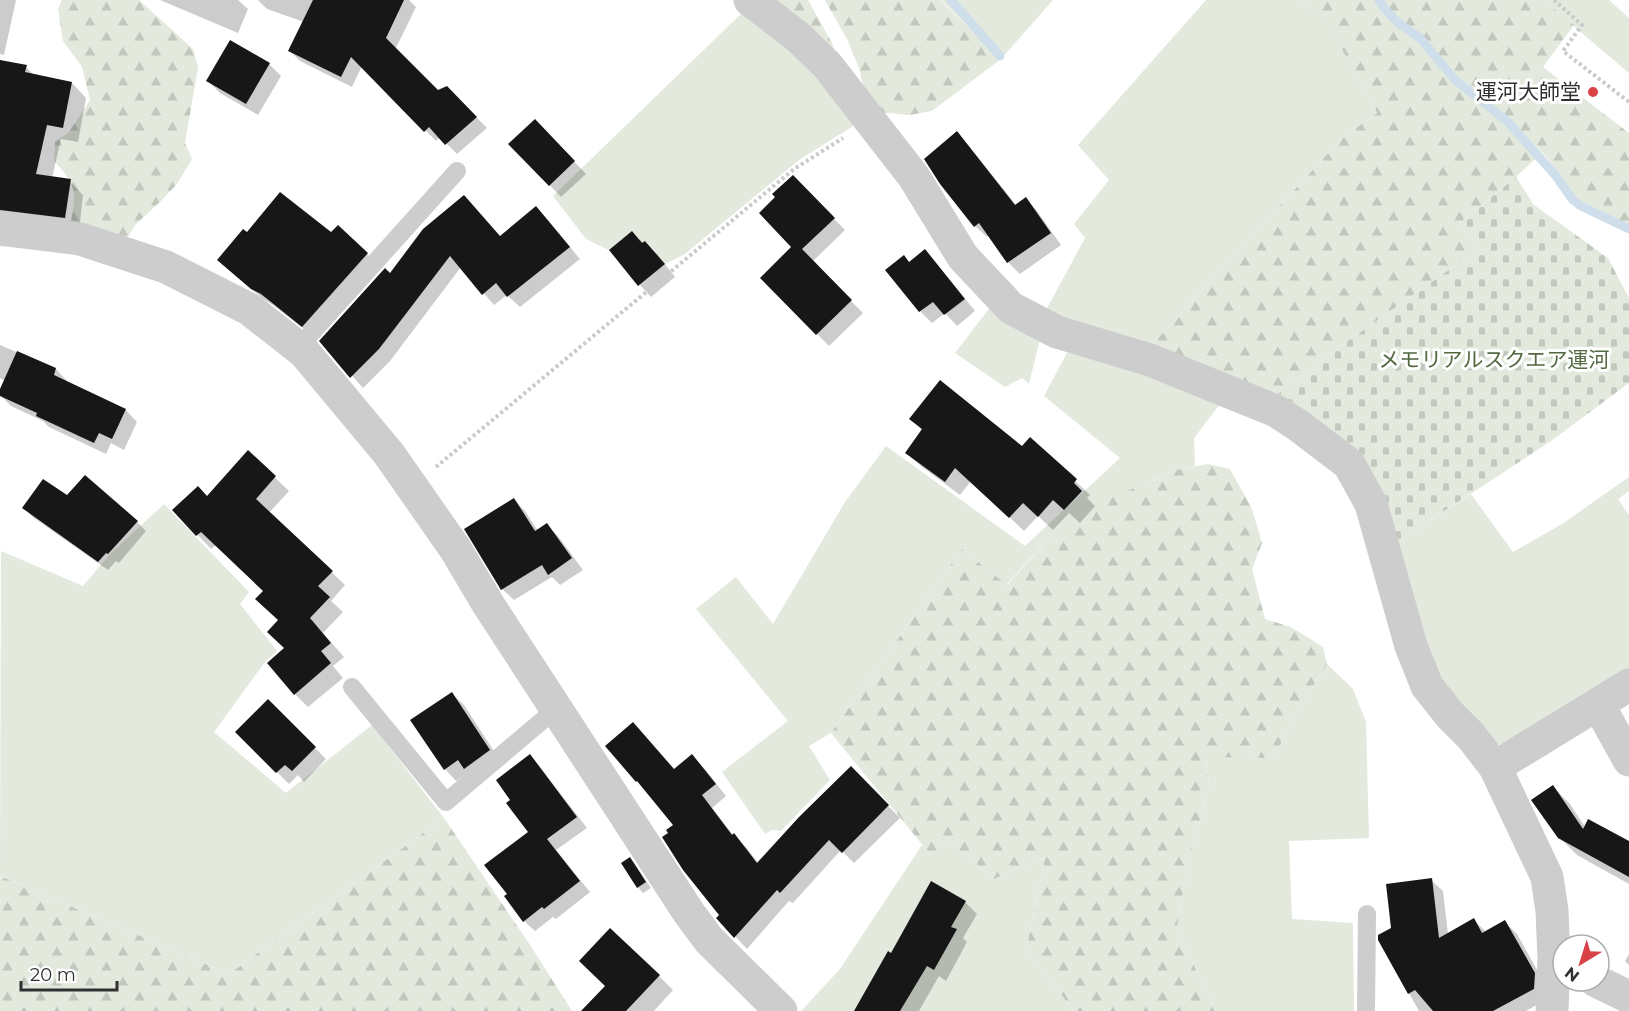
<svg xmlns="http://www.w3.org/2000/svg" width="1629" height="1011" font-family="Montserrat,'Noto Sans JP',sans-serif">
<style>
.green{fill:#e3e9dd}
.forest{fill:url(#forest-firs)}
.cemetery{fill:url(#cemetery-stones)}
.shadow{fill:#0003}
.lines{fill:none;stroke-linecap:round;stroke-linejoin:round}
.stream{stroke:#cedeea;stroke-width:9}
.building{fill:#171717}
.path{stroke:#cacaca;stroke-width:4;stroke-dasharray:3 3;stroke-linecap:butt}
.service{stroke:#cdcdcd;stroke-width:18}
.minor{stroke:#cdcdcd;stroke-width:33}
.poi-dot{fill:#d84247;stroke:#fff;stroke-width:2}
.labels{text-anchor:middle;stroke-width:6;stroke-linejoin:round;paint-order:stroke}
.poi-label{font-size:21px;fill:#303030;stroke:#fff;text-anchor:end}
.park-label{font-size:21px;fill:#526941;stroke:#fff}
</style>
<defs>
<pattern id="forest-firs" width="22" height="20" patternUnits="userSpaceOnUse" patternTransform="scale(1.5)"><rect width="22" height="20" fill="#e3e9dd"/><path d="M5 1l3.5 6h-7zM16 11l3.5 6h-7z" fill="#c3c8be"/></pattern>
<pattern id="cemetery-stones" width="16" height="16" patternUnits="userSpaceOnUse" patternTransform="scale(1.5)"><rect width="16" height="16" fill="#e3e9dd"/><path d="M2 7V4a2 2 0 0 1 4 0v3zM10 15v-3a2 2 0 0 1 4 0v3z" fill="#c3c8be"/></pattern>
</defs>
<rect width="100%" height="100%" fill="#fff"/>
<!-- green -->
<g class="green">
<path d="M941,0H1053L1001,59Z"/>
<path d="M1206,0H1300L1327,21L1377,113L1342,138L1148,349L1045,312L1085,238L1074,224L1109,180L1078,145Z"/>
<path d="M1543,0H1609L1629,18V73Z"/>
<path d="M746,9L797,46L858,123L799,160L685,254L665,264L646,241L642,243L632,231L609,250L586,239L553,196Z"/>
<path d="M991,306L1040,339L1029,384L1022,378L1005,387L955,353Z"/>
<path d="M1071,345L1224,399L1194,438L1195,466L1175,470L1060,526L1006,585L962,549L831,733L809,746L830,780L781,831L772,830L765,834L722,772L788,721L696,609L736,577L773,624L845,502L886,446L1025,546L1120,458L1044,396Z"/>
<path d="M1629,477V491L1618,499L1629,515V672L1507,744H1495L1436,678L1394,544L1471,494L1513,552L1562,524Z"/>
<path d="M164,504L249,592L240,604L277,651L265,662L214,732L286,793L372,725L444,818L229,974L0,876L1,551L83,586L111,553Z"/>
<path d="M1327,664L1353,689L1366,722L1369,838L1289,841L1292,919L1353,923L1354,1011H1216L1200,979L1177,926L1189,859L1209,788L1206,756L1274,758L1293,718Z"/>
<path d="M950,842L994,879L1045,858L1026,950L1074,1011H801L840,969L922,845L930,854Z"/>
</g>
<!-- forest -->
<g class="forest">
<path d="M62,0H139L193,49L198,67L185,143L192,159L177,184L160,202L136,224L123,244L70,229C75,195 80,188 54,161L55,142L69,132L90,100L82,67L63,41L58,9Z"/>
<path d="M764,0H808L832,43L840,66Z"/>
<path d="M825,0H940L1001,59L932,111L909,115L877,112L866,98L859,68L847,39Z"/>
<path d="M1300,0H1376L1382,11L1391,19L1423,45L1459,88L1506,125L1536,158L1516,177L1460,223L1477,250L1348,341L1271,399L1148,349L1342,138L1377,113L1327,22Z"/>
<path d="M1383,0H1543L1574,25L1543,67L1629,133V225L1581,201L1573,194L1548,159L1507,116L1454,74L1423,37L1395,15Z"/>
<path d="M1208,464L1230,469L1252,509L1262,543L1252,569L1265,619L1291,627L1323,647L1327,664L1293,718L1274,758L1206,757L1209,788L1189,859L1177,926L1200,979L1216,1011H1074L1026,950L1045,858L994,879L950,842L930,854L831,733L962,549L1007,585L1060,526L1118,494L1149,483L1175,470Z"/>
<path d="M444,818L530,945L572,1011H0V876L229,974Z"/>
</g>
<!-- cemetery -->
<path class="cemetery" d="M1516,177L1534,205L1608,258L1629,298V383L1551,441L1394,544L1386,517L1271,399L1348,341L1477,250L1460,223Z"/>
<!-- shadow -->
<g class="shadow">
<path d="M0,0H16L4,55L0,54Z"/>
<path d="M160,0H238L248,9L238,33Z"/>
<path d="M258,0H409L416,7L395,50L437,92L447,88L487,128L457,154L440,137L436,141L362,66L352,87L300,61L290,51L304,22L267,9Z"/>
<path d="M231,42L269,64L281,76L258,115L220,93L208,81Z"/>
<path d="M0,62L26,67L35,76L72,83L86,98L78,142L61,139L52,178L68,180L83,195L79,232L0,221Z"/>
<path d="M546,132L586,174L561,197L510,144Z"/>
<path d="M957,133L968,145L1017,206L1026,199L1037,211L1061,245L1020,274L1008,262L989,235L987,237L975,226Z"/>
<path d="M793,177L845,230L812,262L863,313L829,346L762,278L793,247Z"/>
<path d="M536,208L548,220L580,259L520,307L507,295L494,305L461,267L390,361L363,388L321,341L390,275L500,237Z"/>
<path d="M338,227L378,264L313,336L273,305L263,299L229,270L247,234L331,235Z"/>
<path d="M632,233L657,254L675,277L651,297L640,285L611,250Z"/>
<path d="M925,251L936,263L975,311L957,326L945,313L932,323L920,311L887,270L909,263Z"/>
<path d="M0,345L56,369L67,381L66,383L126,410L137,422L124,450L111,443L106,454L49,427L43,421L11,406L0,395L5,381L0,378Z"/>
<path d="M911,419L1022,448L1031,439L1090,495L1087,498L1095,506L1080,523L1069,513L1053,530L1038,516L1024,531L971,481L960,495L922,467L907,453L923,431Z"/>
<path d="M248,452L289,491L269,513L345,585L331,601L343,612L323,633L344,657L333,666L343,678L308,707L295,694L279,621L265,591L216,545L211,549L174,510L207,498Z"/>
<path d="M67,497L137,522L146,531L119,563L116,561L108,570L34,518L24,508Z"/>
<path d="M514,500L525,511L538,531L547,525L558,536L583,570L560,585L552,577L514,600L502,589Z"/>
<path d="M452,694L464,705L501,762L469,772L456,781L445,769Z"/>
<path d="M268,701L326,759L304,782L298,775L289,784L237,732Z"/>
<path d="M607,746L675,770L692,756L704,768L726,796L712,808L734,836L746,847L759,864L851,768L900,818L854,863L841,850L793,903L789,901L747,949L718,918L721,915L670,833L675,825L648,793Z"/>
<path d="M530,756L540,767L587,828L556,850L590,892L556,919L553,917L535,931L524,921L509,894L530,832L512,800Z"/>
<path d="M1553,787L1570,804L1585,827L1629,843V884L1577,855L1559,837Z"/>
<path d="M630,859L635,864L651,888L643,893L638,887L623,863Z"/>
<path d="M1431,880L1443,891L1448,934L1474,920L1486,932L1505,922L1517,934L1546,986L1545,1000L1526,1011H1419L1379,940L1393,928Z"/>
<path d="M965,902L977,914L963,938L967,942L946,981L939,976L919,1011H855L892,955Z"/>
<path d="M1629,954V965L1625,961Z"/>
<path d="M659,976L673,990L654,1011H587Z"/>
</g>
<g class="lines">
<!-- stream -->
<g class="stream">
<path d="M951,0L1000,56"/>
<path d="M1379,0L1384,8L1396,21L1421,39L1455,80L1507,121L1556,176L1572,199L1581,206L1629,229"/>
</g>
</g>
<!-- building -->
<g class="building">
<path d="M313,0H404L386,38L438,90L447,86L477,117L445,145L429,127L424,132L351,57L341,77L288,51Z"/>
<path d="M230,40L270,63L246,104L206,81Z"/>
<path d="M0,60L27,65L25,72L72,82L63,128L47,125L36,174L71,179L65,218L0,210Z"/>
<path d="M535,119L575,161L549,186L508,144Z"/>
<path d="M957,131L1015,205L1026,197L1051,233L1007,263L979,223L974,227L940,184L924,159Z"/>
<path d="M793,175L835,218L802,249L852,300L816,335L760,278L791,247L759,213L775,197L772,194Z"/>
<path d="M280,192L331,232L338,225L368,253L302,327L261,294L251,289L217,260L243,229L247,232Z"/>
<path d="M464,195L500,236L536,206L570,247L507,297L496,283L482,295L450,256L379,349L350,378L319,341L385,268L390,273L423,229Z"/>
<path d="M632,231L642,243L645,241L665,264L638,286L609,250Z"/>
<path d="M925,249L965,299L944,315L933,302L919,312L885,270L904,255L909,262Z"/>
<path d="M17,351L56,368L54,375L126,409L112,439L99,433L94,443L36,416L37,413L0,396V389Z"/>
<path d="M940,380L1022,446L1030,437L1077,479L1074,483L1082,491L1064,510L1053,500L1038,517L1023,503L1009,518L955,468L945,482L905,453L922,429L909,419Z"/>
<path d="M248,450L276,476L256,499L333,571L318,586L330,597L310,618L331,643L321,651L331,663L294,695L267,663L284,648L267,632L278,620L255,599L263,591L201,532L196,536L172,510L198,486L207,496Z"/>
<path d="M85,475L138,521L108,554L106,553L98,562L22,508L43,479L67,495Z"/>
<path d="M514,498L535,531L547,523L572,558L548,575L542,565L501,590L464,529Z"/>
<path d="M452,692L490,750L464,769L458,760L444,770L410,720Z"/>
<path d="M268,699L316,747L292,771L285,765L276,773L235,732Z"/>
<path d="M633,722L674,769L692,754L716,784L702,795L732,835L734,833L757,863L799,817L851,766L889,805L842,853L829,840L780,893L777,890L734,938L716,918L719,915L683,870L662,837L668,833L666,830L673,825L637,781L636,782L605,746Z"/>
<path d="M530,754L577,817L547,839L580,881L544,909L542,907L523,922L504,896L507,894L484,865L528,832L506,803L510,800L496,780Z"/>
<path d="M1553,785L1583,829L1588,819L1629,841V877L1558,838L1531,800Z"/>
<path d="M630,857L646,882L637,888L621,863Z"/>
<path d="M1432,878L1439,938L1474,918L1482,933L1505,920L1535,973L1534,989L1493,1011H1433L1415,990L1408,994L1378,940V935L1391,928L1386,884Z"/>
<path d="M931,881L966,901L951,927L957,929L934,970L927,966L900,1011H854L888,951L891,953Z"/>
<path d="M610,928L660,975L626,1011H581L605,986L579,961Z"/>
</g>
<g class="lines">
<!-- path -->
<g class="path">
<path d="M1554,0L1582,25L1563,51L1629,102"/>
<path d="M436,467L794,169L843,138"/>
</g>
<!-- service -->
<g class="service">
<path d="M298,348L457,171"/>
<path d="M352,687L446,802L556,709"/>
<path d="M1366,1011L1367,914"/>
</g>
<!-- minor -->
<g class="minor">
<path d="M750,0L798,37L827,65L914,177L963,257L1011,308L1057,332L1150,360L1276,411L1299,426L1349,464L1371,504L1411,646L1427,686L1450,715L1471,736L1495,767L1547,877L1552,911L1554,959L1552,1011"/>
<path d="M0,229L80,239L166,267L249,309L304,352L389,454L417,494L456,550L488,604L689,913L709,940L781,1011"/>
<path d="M1598,704L1629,760"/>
<path d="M1495,767L1629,685"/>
<path d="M1596,981L1629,997"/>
</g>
</g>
<!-- markers -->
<circle class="poi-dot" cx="1593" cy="92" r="6"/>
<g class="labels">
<!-- poi labels -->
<g class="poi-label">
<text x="1581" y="99">運河大師堂</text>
</g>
<!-- park labels -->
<g class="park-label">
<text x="1494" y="367">メモリアルスクエア運河</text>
</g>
</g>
<!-- north arrow -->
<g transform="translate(1581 963) rotate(218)"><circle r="28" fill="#ffffff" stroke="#acacac" stroke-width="1.5"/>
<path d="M0-4.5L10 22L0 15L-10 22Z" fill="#d84247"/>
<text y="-9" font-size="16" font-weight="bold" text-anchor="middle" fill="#303030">N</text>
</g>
<!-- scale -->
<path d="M21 981v9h96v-9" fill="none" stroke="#303030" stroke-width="3"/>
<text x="30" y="981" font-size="18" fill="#303030" stroke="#ffffff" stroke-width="4.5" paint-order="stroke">20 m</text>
</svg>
